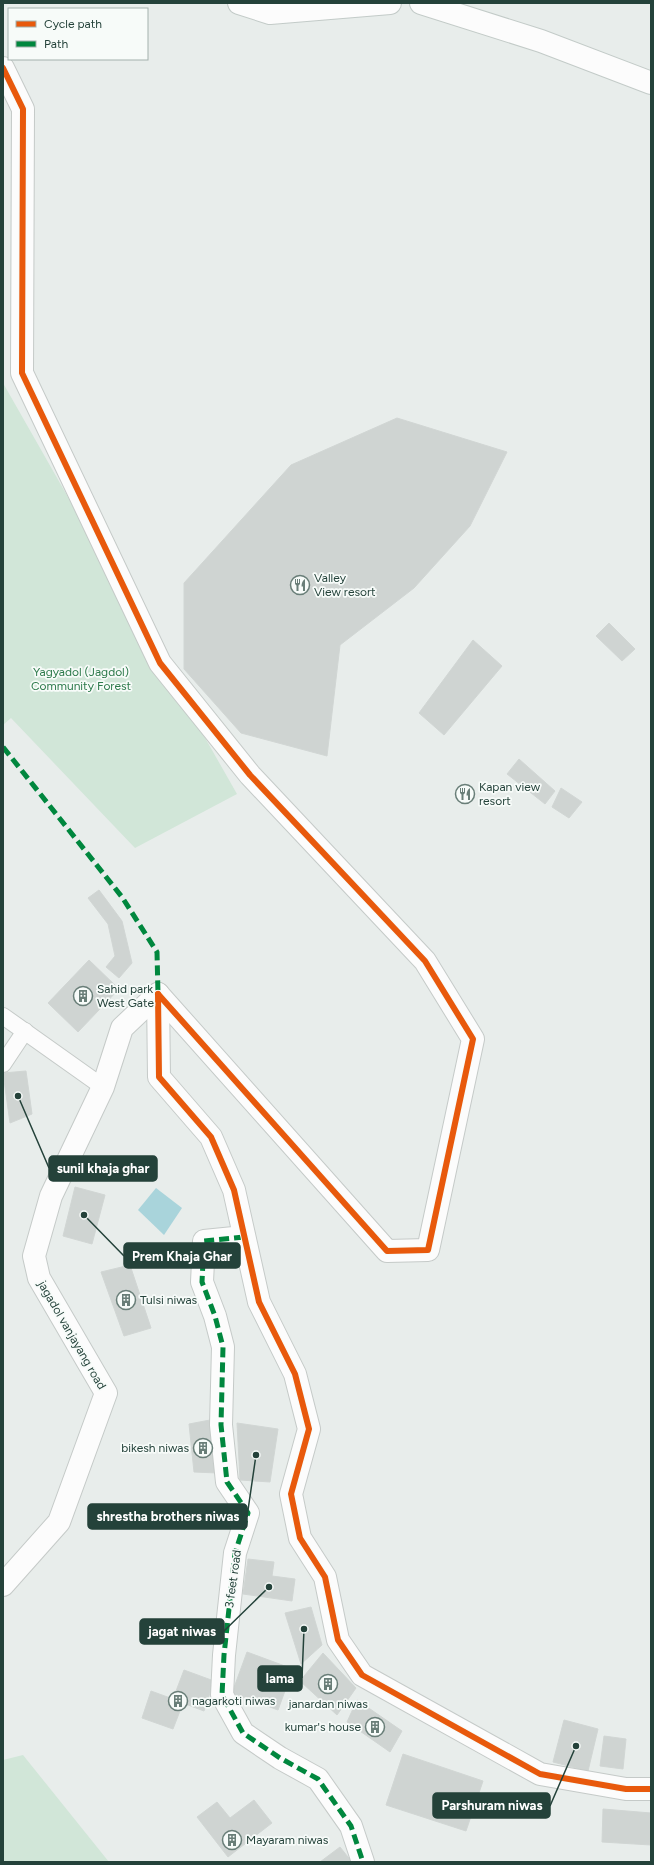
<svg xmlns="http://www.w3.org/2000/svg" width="654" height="1865" font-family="Figtree,sans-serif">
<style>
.green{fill:#d1e6d8}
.water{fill:#a9d4db}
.building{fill:#cfd4d2;stroke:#d1d6d4}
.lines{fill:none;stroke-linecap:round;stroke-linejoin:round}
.service-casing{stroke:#c5cac8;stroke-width:18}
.pedestrian-casing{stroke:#c5cac8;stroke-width:24}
.minor-casing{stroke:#c5cac8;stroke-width:24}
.tertiary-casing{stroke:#c5cac8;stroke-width:24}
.secondary-casing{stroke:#c3cbc8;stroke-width:24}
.service{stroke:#fcfcfc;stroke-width:16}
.pedestrian{stroke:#fcfcfc;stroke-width:22}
.minor{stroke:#fcfcfc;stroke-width:22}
.tertiary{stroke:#fcfcfc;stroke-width:22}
.secondary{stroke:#fcfcfc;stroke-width:22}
.quiet{stroke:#00873e;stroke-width:5;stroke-dasharray:10 5;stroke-linecap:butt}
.cycleway-casing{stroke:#f7fbf9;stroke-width:8}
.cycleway{stroke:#e8590c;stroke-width:6}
.labels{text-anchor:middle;stroke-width:3.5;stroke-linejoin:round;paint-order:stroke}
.poi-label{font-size:12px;fill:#24423a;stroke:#f7fbf9;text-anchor:start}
.park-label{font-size:12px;fill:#2d7a4b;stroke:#f7fbf9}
.street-label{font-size:12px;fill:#24423a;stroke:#f7fbf9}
.leader{fill:none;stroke:#24423a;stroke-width:1.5}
.callout-dot{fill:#24423a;stroke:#f7fbf9;stroke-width:1.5}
.callout{fill:#24423a;stroke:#24423a;stroke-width:1.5}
.callout-label{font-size:13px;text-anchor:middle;font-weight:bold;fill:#fff}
</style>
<rect width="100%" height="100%" fill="#e8edeb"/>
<!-- green -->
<g class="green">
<path d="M3,383L237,794L135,848L11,718L3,725Z"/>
<path d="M23,1755L109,1862H3V1760Z"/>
</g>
<!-- water -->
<path class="water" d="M156,1188L182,1208L164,1235L138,1210Z"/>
<!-- building -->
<g class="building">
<path d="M397,418L507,452L470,526L414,588L340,645L327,756L241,733L184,669V583L291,465Z"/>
<path d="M609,623L635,649L622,661L596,636Z"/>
<path d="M473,640L502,666L444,735L419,713Z"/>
<path d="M519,759L555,791L545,804L507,774Z"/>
<path d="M561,788L582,802L569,818L552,807Z"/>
<path d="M99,890L122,921L132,963L119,978L106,967L115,956L108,924L88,898Z"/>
<path d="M89,960L119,989L78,1032L48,1003Z"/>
<path d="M26,1071L32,1114L10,1123L3,1073Z"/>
<path d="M75,1187L105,1195L92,1244L63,1236Z"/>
<path d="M130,1265L151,1328L124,1336L101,1272Z"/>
<path d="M210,1420L217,1473L194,1472L189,1424Z"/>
<path d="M237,1423L278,1429L270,1482L240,1480Z"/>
<path d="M248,1559L274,1562L272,1576L295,1579L292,1601L243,1594Z"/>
<path d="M311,1607L322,1645L301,1664L285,1613Z"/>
<path d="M247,1652L293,1669L278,1710L232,1693Z"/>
<path d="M323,1653L356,1688L337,1715L300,1681Z"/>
<path d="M184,1670L214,1681L204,1711L183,1703L173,1729L142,1718L151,1691L173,1699Z"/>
<path d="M357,1700L402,1731L390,1752L347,1722Z"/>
<path d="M564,1720L598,1729L588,1771L553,1762Z"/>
<path d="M604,1736L626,1739L623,1769L600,1766Z"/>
<path d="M403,1754L483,1781L466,1831L386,1805Z"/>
<path d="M254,1800L272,1823L228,1857L197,1817L217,1802L230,1818Z"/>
<path d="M603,1809L651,1813V1845L602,1842Z"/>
<path d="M340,1847L352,1862H320Z"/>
</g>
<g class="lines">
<!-- service casing -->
<g class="service-casing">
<g id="service">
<path d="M3,1016L103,1087"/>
<path d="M3,1064L25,1031"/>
</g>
</g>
<!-- pedestrian casing -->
<g class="pedestrian-casing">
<path id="pedestrian" d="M244,1237L204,1241L202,1282L215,1316L223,1347L221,1425L227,1482L248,1513L235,1553L224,1655L222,1695L243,1733L280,1758L318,1779L351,1826L363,1862"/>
</g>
<!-- minor casing -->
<g class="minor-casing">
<g id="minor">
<path d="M158,994L159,1077L211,1137L234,1190L259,1302L295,1374L309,1429L291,1494L300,1538L325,1577L338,1640L362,1675L540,1774L626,1789H651"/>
<path d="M3,1585L59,1522L106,1393L39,1278L34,1256L51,1196L103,1087L122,1028L158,994"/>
</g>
</g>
<!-- tertiary casing -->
<g class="tertiary-casing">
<path id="tertiary" d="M3,68L23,109L22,373L160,663L250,775L425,961L473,1039L428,1250L387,1251L158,994"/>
</g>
<!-- secondary casing -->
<g class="secondary-casing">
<g id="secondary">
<path d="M239,3L270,13L390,3"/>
<path d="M421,3L541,41L651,83"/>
</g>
</g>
<!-- service -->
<use href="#service" class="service"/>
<!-- pedestrian -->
<use href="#pedestrian" class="pedestrian"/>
<!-- minor -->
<use href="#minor" class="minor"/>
<!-- tertiary -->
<use href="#tertiary" class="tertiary"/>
<!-- secondary -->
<use href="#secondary" class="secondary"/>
<!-- quiet -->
<g class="quiet">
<path d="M3,747L122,897L157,952L158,994"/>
<path d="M244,1237L204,1241L202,1282L215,1316L223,1347L221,1425L227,1482L248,1513L235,1553L224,1655L222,1695L243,1733L280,1758L318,1779L351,1826L363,1862"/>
</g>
<!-- cycleway casing -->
<g class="cycleway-casing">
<g id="cycleway">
<path d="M3,68L23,109L22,373L160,663L250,775L425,961L473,1039L428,1250L387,1251L158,994"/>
<path d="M158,994L159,1077L211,1137L234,1190L259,1302L295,1374L309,1429L291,1494L300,1538L325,1577L338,1640L362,1675L540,1774L626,1789H651"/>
</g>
</g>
<!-- cycleway -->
<use href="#cycleway" class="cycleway"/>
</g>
<!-- icons -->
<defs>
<g id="restaurant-ring" transform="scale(1)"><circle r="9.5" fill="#f7fbf9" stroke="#697e78" stroke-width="1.5"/><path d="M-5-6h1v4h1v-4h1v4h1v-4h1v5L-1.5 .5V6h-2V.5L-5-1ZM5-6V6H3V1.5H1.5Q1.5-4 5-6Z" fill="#697e78"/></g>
<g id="building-ring" transform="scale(1)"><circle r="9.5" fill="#f7fbf9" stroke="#697e78" stroke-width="1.5"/><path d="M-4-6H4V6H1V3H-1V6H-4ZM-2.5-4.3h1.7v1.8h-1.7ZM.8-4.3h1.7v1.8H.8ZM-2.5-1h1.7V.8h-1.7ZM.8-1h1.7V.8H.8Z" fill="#697e78"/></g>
</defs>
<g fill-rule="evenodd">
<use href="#restaurant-ring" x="300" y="585"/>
<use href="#restaurant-ring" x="465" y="794"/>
<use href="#building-ring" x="83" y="996"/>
<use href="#building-ring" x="126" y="1300"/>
<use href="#building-ring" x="203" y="1448"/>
<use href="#building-ring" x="328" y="1684"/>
<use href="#building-ring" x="178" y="1701"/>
<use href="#building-ring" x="375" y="1727"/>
<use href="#building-ring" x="232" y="1840"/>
</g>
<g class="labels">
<!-- poi labels -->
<g class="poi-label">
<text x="314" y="582">Valley<tspan x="314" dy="14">View resort</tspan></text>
<text x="479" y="791">Kapan view<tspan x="479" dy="14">resort</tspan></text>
<text x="97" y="993">Sahid park<tspan x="97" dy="14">West Gate</tspan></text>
<text x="140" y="1304">Tulsi niwas</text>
<text x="189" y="1452" text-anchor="end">bikesh niwas</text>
<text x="192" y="1705">nagarkoti niwas</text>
<text x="328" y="1708" text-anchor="middle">janardan niwas</text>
<text x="361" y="1731" text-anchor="end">kumar's house</text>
<text x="246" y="1844">Mayaram niwas</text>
</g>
<!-- park labels -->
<g class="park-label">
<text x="81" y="676">Yagyadol (Jagdol)<tspan x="81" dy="14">Community Forest</tspan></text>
</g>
<!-- street labels -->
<g class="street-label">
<text transform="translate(72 1335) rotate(60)" y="4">jagadol vanjayang road</text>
<text transform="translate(233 1579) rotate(-82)" y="4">3 feet road</text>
</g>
</g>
<!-- callouts -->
<path class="leader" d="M18 1096L49 1168M84 1215L124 1256M256 1455L247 1517M269 1587L224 1631M304 1629L302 1678M576 1746L550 1806"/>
<g class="callout-dot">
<circle cx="18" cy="1096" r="4"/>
<circle cx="84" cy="1215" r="4"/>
<circle cx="256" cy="1455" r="4"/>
<circle cx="269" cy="1587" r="4"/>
<circle cx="304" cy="1629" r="4"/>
<circle cx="576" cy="1746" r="4"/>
</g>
<g class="callout">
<rect x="49" y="1156" width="108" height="25" rx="4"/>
<rect x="124" y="1243" width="116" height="25" rx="4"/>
<rect x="88" y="1504" width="159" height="25" rx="4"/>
<rect x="140" y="1619" width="84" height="25" rx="4"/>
<rect x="258" y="1666" width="44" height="25" rx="4"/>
<rect x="433" y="1793" width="117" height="25" rx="4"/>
</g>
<g class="callout-label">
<text x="103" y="1173">sunil khaja ghar</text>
<text x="182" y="1261">Prem Khaja Ghar</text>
<text x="168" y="1521">shrestha brothers niwas</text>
<text x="182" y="1636">jagat niwas</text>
<text x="280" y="1683">lama</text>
<text x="492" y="1810">Parshuram niwas</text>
</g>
<!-- border -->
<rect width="654" height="1865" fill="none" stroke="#24423a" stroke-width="8"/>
<!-- legend -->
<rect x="8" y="8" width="140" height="52" fill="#f7fbf9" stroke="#a3b1ad"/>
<rect x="16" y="21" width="20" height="6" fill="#e8590c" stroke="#a3b1ad"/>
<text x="44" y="28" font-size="12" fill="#24423a">Cycle path</text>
<rect x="16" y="41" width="20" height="6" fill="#00873e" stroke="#a3b1ad"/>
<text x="44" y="48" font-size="12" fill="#24423a">Path</text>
</svg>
